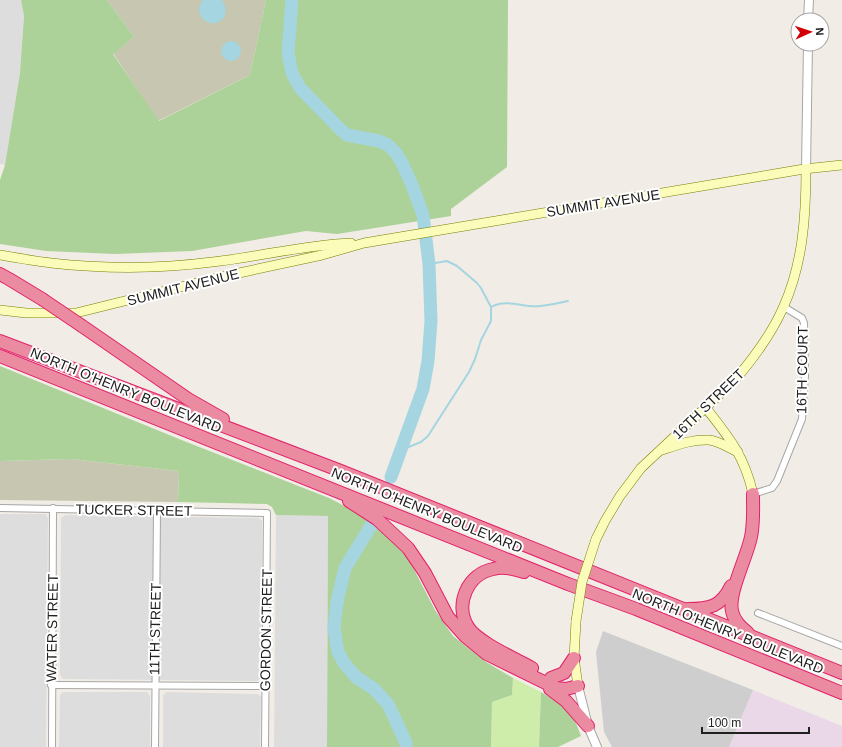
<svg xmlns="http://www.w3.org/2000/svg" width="842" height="747" font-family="Arial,sans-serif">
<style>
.residential{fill:#dedddd}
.industrial{fill:#ead8e8}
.religious{fill:#cecece}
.construction{fill:#c6c6b1}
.grass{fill:#ceedab}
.forest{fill:#acd299}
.water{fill:#a5d5e0}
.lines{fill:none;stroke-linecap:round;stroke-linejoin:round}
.stream{stroke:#a5d5e0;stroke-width:2}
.river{stroke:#a5d5e0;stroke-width:13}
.minor-casing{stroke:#a7a7a7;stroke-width:8}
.tertiary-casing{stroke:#a7a7a7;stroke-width:10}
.secondary-casing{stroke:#767f00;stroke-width:10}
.motorway-casing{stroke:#e3206a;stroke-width:14}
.minor{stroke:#fff;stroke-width:6}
.tertiary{stroke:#fff;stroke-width:8}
.secondary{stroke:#fbfcb9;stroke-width:9}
.motorway{stroke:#eb8ba1;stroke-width:12}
.secondary-bridge-casing{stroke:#767f00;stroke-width:10;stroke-linecap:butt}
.motorway-bridge-casing{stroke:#e3206a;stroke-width:14;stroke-linecap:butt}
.secondary-bridge{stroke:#fbfcb9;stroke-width:9}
.motorway-bridge{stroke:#eb8ba1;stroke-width:12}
.labels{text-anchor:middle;stroke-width:4;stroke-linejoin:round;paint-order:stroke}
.street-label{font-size:14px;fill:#202020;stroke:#fff}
</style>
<rect width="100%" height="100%" fill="#f1ede6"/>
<!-- residential -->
<g class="residential">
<path d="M0,0H21L24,16L20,73L5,165L0,164Z"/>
<path d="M0,514H45L48,518L46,747H0Z"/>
<path d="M65,515L259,518L262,521L261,678L257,681L63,679L60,675L61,518Z"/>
<path d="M276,515L328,516L327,747H274Z"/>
<path d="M63,692H147L150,696V747H59L60,695Z"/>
<path d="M167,692L258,694L261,697L260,747H163V695Z"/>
</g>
<!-- industrial -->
<path class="industrial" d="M753,690L842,726V747H729Z"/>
<!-- religious -->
<path class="religious" d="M603,631L753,690L729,747H612L604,732L596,652Z"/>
<!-- construction -->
<g class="construction">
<path d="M107,0H266L250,75L158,121L113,53L134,37Z"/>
<path d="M71,459L179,471L178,502L0,500V461Z"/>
</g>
<!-- grass -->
<path class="grass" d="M513,678L541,692L539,747H491L492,702L512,695Z"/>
<!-- forest -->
<g class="forest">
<path d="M21,0H107L134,37L113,54L159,121L250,75L266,0H508L507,167L451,209V216L337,234L306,231L192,251L115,254L46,251L0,244V180L5,165L20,73L24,16Z"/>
<path d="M0,366L184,441L329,498L360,514L386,534L407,556L435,610L453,636L486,662L513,678L512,695L492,702L491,747H327L328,516L276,515L272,507L267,504L178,502L179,471L71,459L0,461Z"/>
<path d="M541,692L565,707L574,718L581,736L558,747H539Z"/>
</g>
<!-- water -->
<g class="water">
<path d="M203,0H222C225,5 227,9 225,15C217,33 189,18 203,0Z"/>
<circle cx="231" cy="51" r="10"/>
</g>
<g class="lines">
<!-- stream -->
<g class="stream">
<path d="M491,307C507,298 523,308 540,306C549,305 559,303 568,301"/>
<path d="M401,450L421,442L428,436L435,425L469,372L475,359L481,340L491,321V307L481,288L477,283L457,266L447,261L429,264"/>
</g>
<!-- river -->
<g class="river">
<path d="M292,0L288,53L292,73L300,88L341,130L347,135L379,141L388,145L396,153L402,163L412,185L423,215L429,264L431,321L428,361L423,389L391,477"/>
<path d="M372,524L345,568L337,602L334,628L338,652L344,663L356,677L374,689L388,704L406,743V747"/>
</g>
<!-- minor casing -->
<g class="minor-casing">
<g id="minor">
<path d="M753,494L772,488L777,481L802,419L805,376L804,323L802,318L784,307"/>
<path d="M0,508L267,513L265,747"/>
<path d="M758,613L842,646"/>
<path d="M51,685L265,686"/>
<path d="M52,747L53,508"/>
<path d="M155,747L157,511"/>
</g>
</g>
<!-- tertiary casing -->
<g class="tertiary-casing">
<g id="tertiary">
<path d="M808,20L809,0"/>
<path d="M806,169L808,44"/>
<path d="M578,686L588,726L597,747"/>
</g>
</g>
<!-- secondary casing -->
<g class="secondary-casing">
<g id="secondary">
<path d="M0,255C17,258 34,261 51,263C105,269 159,269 212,262C258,257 304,245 351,243"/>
<path d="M0,310L26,313H76L225,276L322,255L364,243L804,169L842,165"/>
<path d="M706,408C729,437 745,457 753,494"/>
<path d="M662,450C677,445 693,439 709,440C719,441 729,448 738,452"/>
<path d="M596,539L605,521L620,496L641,468L734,381C753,359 771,335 783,308C803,264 806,216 806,169"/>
<path d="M576,621L574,658L578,686"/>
</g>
</g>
<!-- motorway casing -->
<g class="motorway-casing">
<g id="motorway">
<path d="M0,274L9,279L42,299"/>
<path d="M82,326L188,399L223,419"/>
<path d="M0,341L341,471L842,673"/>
<path d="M0,356L568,584L636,609L842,693"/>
<path d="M349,501L377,519L408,548L425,573L448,617L465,636L487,654L556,688L566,689L578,686"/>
<path d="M524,572C514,569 504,566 493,569C468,574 454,604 468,627C477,642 516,659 532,668"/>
<path d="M688,609C709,609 721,607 731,586"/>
<path d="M748,633C741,627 734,621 732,611C728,593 747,557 751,537C754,523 753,509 753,494"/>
<path d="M551,678L564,673L574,658"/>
<path d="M550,689L566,701L588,726"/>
</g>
</g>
<!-- minor -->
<use href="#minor" class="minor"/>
<!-- tertiary -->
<use href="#tertiary" class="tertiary"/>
<!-- secondary -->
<use href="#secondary" class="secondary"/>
<!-- motorway -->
<use href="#motorway" class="motorway"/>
<!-- secondary-bridge casing -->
<g class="secondary-bridge-casing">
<path id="secondary-bridge" d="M576,621L582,582L596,539"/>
</g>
<!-- motorway-bridge casing -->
<g class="motorway-bridge-casing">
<path id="motorway-bridge" d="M42,299L82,326"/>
</g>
<!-- secondary-bridge -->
<use href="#secondary-bridge" class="secondary-bridge"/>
<!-- motorway-bridge -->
<use href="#motorway-bridge" class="motorway-bridge"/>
</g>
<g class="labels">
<!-- street labels -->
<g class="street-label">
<text transform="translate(603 203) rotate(-9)" y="5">SUMMIT AVENUE</text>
<text transform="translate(183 287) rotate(-14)" y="5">SUMMIT AVENUE</text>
<text transform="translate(802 370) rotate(-89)" y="5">16TH COURT</text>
<text transform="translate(126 390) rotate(22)" y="5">NORTH O'HENRY BOULEVARD</text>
<text transform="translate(708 404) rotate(-44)" y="5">16TH STREET</text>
<text transform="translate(134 510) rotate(1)" y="5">TUCKER STREET</text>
<text transform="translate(427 510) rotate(22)" y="5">NORTH O'HENRY BOULEVARD</text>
<text transform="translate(52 628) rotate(-89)" y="5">WATER STREET</text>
<text transform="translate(155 629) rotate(-89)" y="5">11TH STREET</text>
<text transform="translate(266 630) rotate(-89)" y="5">GORDON STREET</text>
<text transform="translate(728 631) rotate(22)" y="5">NORTH O'HENRY BOULEVARD</text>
</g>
</g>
<!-- north arrow -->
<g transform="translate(810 32) rotate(87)"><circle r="19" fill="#ffffff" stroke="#a6a6a6"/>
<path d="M0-3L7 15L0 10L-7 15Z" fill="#d10008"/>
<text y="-6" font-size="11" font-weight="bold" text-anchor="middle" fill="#202020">N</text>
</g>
<!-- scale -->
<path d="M702 727v6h107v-6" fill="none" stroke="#202020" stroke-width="2"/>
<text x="708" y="727" font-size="12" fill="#202020" stroke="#ffffff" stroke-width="3" paint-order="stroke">100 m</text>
</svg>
